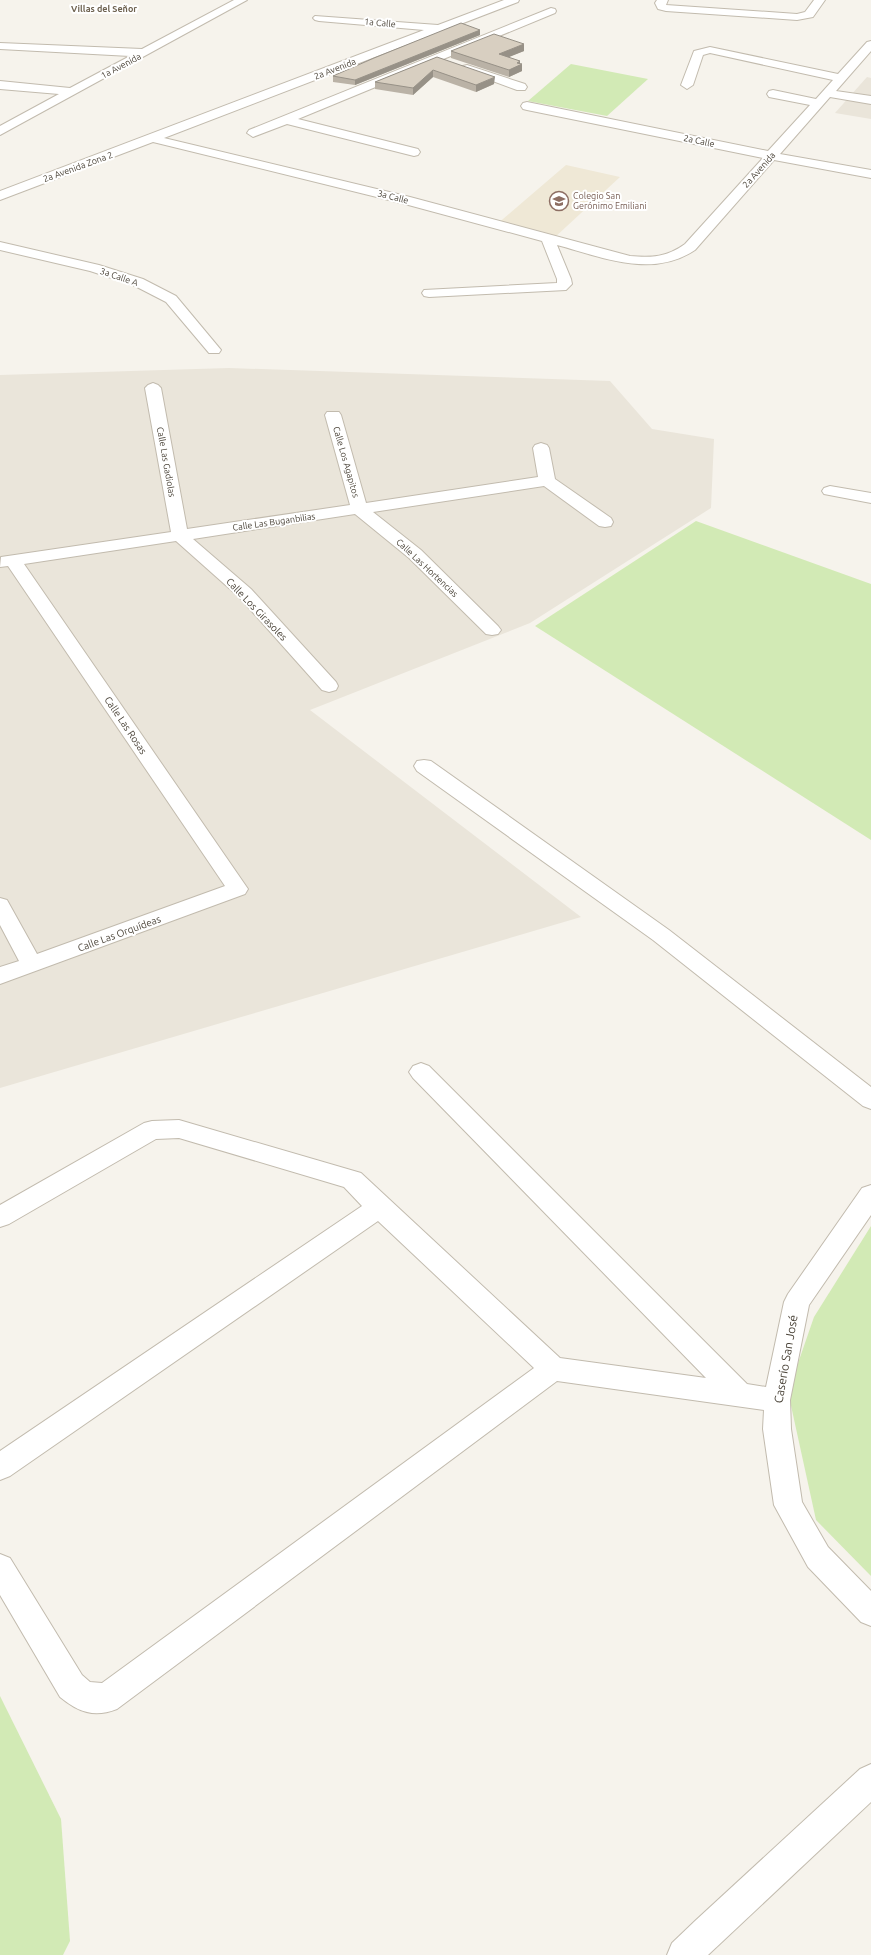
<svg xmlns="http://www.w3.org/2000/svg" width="871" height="1955" font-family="Ubuntu,sans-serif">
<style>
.residential{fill:#eae5da}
.education{fill:#efe8d6}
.green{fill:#d2eab5}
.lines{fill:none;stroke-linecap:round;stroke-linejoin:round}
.minor-casing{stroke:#c2bbae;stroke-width:2}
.minor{fill:#fff;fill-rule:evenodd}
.wall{fill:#bab2a6}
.shaded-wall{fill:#979187}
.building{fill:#d8cfc1;stroke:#979187}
.labels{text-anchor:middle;stroke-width:4;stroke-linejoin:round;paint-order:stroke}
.far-neighbourhood-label{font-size:9px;font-weight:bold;fill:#6e6250;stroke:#fff}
.far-street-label{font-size:9px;fill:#4b4439;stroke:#fff}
.far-education-label{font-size:9px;fill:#785e54;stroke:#fff;text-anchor:start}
.street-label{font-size:10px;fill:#4b4439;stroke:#fff}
.near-street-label{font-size:12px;fill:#4b4439;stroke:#fff}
</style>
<rect width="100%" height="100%" fill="#f6f3ec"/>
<!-- residential -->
<g class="residential">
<path d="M867,77L871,78V119L835,113Z"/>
<path d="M229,368L610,381L652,429L714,439L711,508L530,623L310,710L581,917L0,1088V375Z"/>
</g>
<!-- education -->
<path class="education" d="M566,165L620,177L553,239L496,225Z"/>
<!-- green -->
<g class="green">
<path d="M571,64L648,79L607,116L528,101Z"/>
<path d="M696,521L871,584V840L535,626Z"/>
<path d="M871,1226V1576L816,1520L788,1392L814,1317Z"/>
<path d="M0,1696L61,1819L70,1941L63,1955H0Z"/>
</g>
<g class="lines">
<!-- minor casing -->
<g class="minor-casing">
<g id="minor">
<path d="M234,0H247L0,135V126L59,94L0,89V81L70,88L130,56L0,49V43L142,49Z"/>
<path d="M504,0H519L518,2L164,138L410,197L630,256C652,258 667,257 685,244L763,158L527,110L523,109L521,106L523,103L527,102L768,151L810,105L769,97L767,94L769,91L773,90L816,99L833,80L710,53L703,55L693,85L687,89L681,85L694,51L710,47L838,74L867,42L871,41V51L836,91L871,96V104L830,97L780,154L871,170V178L774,160L695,250C652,279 602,257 557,245L571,279L572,284L566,290L429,297L424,296L422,293L424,290L557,283V279L542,241L401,203L153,142L0,200V191L424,30L319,21L315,20L313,18L315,16L438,25Z"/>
<path d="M657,0H668L666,5L797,14L805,12L814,0H825L813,17L797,20L666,11L658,9L655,3Z"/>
<path d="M551,8L555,9L556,11L555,13L298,119L418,149L420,152L418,155L414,156L287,124L253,137L247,133L249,130Z"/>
<path d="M467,65L525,84L527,87L525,90H517L463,70L461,68L463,66Z"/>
<path d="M0,242L99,265L143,279L176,296L221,350L219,353H209L166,302L133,285L90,271L0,250Z"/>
<path d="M153,383L158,385L161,388L187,529L350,505L325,415L327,412H339L341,415L366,503L538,477L533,448L535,445L541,443L547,445L549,448L555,479L611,518L613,522L611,526L605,527L599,526L544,486L373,512L421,550L498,626L501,630L498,634L492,635L486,634L409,558L355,514L193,539L251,589L336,682L338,686L336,690L329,692L322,690L239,597L176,541L24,564L248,889L245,894L0,984V967L19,961L0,925V898L7,900L37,954L225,886L8,566L0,567L1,557L171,532L145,388L148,385Z"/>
<path d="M830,486L871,493V503L824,494L822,491L824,488Z"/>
<path d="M424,760L431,761L669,930L871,1087V1109L863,1106L653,940L417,771L414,766L417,761Z"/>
<path d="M421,1063L429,1066L747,1384L766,1387L784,1302L788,1294L862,1188L871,1185V1215L809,1305L790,1400L791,1429L802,1502L828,1547L871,1591V1626L861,1622L808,1567L774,1505L763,1429L764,1410L557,1381L117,1709C94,1718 78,1712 60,1697L0,1595V1554L10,1558L82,1675L90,1682L102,1683L534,1368L378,1221L10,1476L0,1480V1451L362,1206L344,1187L179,1138L156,1139L9,1224L0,1227V1205L144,1123L152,1121L179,1120L361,1173L560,1358L706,1378L413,1078L409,1072L413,1066Z"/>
<path d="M871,1764V1802L708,1955H667L672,1943L695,1921L860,1769Z"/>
</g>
</g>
<!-- minor -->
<use href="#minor" class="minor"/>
</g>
<!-- wall -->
<g class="wall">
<path d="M480,30V35L355,85L333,82V76Z"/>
<path d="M524,44V51L508,57L520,61V64H522V71L509,77L451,58V51Z"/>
<path d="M437,57L494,84L476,92L433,77L413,95L375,89V82Z"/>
</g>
<!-- shaded-wall -->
<g class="shaded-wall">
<path d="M480,30V35L355,85V80Z"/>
<path d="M524,44V51L499,61V54Z"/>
<path d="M520,61V65L522,64V71L509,77V70L517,63Z"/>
<path d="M433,70V77L413,95V88Z"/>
<path d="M495,77L494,84L476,92V85Z"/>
</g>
<!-- building -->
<g class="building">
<path d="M461,23L480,30L355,80L333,76L374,58Z"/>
<path d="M494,34L524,44L499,54L520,61L517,63L522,64L509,70L451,51Z"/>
<path d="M437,57L495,77L476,85L433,70L413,88L375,82Z"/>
</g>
<!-- icons -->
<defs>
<g id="school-ring" transform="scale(1)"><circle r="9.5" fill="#fff" stroke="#8d6e63" stroke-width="1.5"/><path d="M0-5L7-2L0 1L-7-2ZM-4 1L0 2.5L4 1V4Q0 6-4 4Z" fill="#8d6e63"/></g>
</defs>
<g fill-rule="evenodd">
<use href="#school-ring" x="559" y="201"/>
</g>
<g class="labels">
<!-- far-neighbourhood labels -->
<g class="far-neighbourhood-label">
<text x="104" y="12">Villas del Señor</text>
</g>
<!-- far-street labels -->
<g class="far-street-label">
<text transform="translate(380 23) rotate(5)" y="3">1a Calle</text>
<text transform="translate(121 66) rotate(-28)" y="3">1a Avenida</text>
<text transform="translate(335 69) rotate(-21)" y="3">2a Avenida</text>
<text transform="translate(699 141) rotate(12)" y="3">2a Calle</text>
<text transform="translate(78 167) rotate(-20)" y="3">2a Avenida Zona 2</text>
<text transform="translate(759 170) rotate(-48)" y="3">2a Avenida</text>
<text transform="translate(393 197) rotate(14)" y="3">3a Calle</text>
<text transform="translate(119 277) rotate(19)" y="3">3a Calle A</text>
<text transform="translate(166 462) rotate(80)" y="3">Calle Las Gadiolas</text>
<text transform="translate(346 462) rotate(74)" y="3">Calle Los Agapitos</text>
<text transform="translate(274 522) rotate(-8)" y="3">Calle Las Buganbilias</text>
<text transform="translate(427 568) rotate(43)" y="3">Calle Las Hortencias</text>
</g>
<!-- far-education labels -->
<g class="far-education-label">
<text x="573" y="199">Colegio San<tspan x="573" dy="10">Gerónimo Emiliani</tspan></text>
</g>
<!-- street labels -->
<g class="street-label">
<text transform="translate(257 609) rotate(46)" y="4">Calle Los Girasoles</text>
<text transform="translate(126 725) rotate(56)" y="4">Calle Las Rosas</text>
<text transform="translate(119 933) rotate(-20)" y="4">Calle Las Orquídeas</text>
</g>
<!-- near-street labels -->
<g class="near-street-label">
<text transform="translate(786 1359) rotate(-80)" y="4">Caserío San José</text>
</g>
</g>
</svg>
